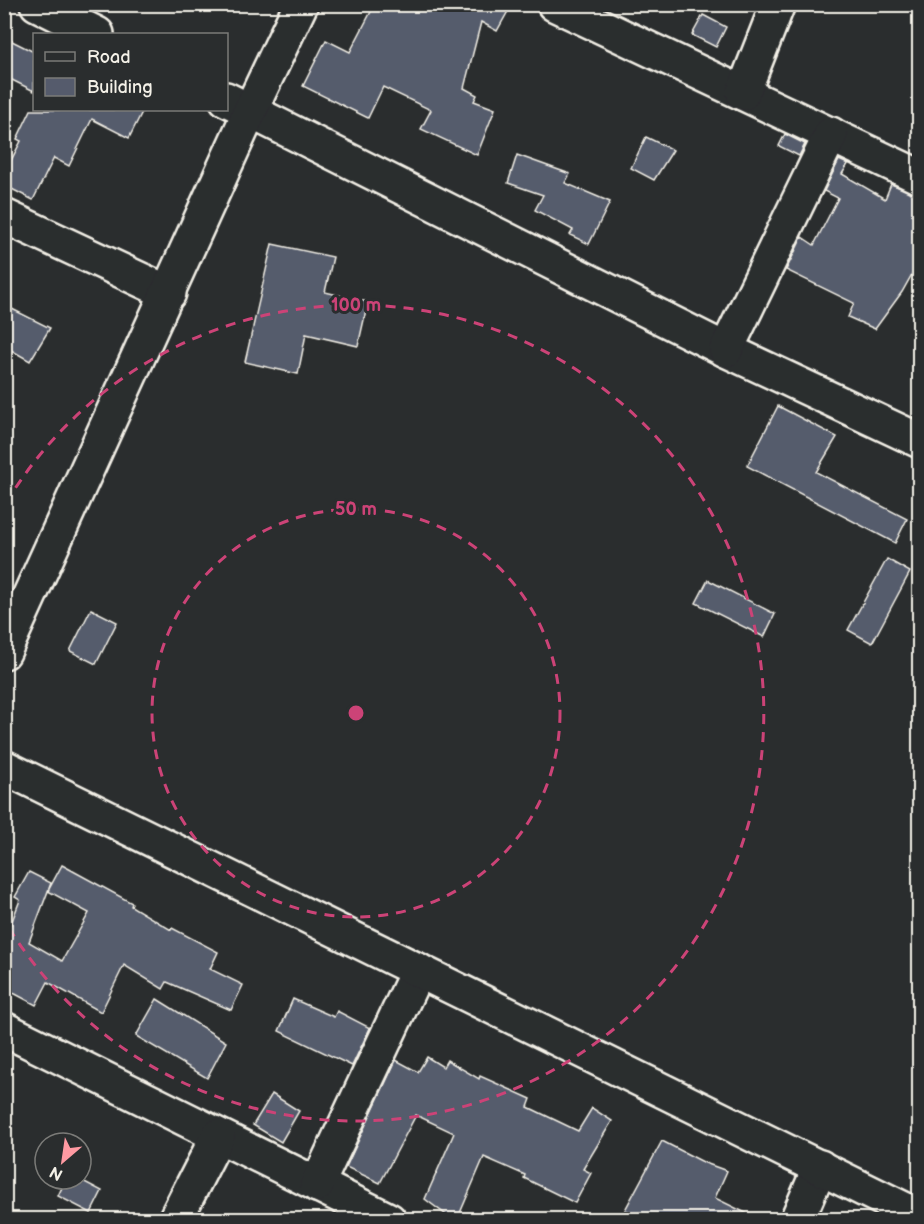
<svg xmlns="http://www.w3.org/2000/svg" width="924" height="1224" font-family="'Balsamiq Sans',sans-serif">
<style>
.building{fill:#555b6c;stroke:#f4f1e8;stroke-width:1.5}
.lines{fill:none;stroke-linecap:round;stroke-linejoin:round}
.minor-casing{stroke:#f4f1e8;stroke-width:38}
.secondary-casing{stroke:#f4f1e8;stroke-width:38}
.minor{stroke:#2a2d2e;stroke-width:33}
.secondary{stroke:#2a2d2e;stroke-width:33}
.ring{fill:none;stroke:#cc4377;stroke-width:3;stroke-dasharray:10 8}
.centre{fill:#cc4377;stroke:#2a2d2e;stroke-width:3}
.ring-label{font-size:18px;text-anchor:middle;font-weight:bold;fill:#cc4377;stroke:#2a2d2e;stroke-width:6;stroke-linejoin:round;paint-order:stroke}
</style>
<rect width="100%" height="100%" fill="#2a2d2e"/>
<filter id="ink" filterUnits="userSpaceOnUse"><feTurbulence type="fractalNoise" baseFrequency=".0167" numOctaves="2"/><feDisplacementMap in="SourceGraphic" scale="12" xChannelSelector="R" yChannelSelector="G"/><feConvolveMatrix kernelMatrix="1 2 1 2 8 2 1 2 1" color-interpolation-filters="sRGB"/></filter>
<g filter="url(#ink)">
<!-- building -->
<g class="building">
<path d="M375,4H512L497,31L481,22L464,88L477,95L474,101L495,109L477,155L421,129L431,110L383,87L368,118L303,86L326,40L350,52Z"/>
<path d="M703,15L726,27L716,47L692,35Z"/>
<path d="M4,37L34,52V91L4,76Z"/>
<path d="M31,110H143L129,138L92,119L69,166L54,158L33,200L4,185V174L21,141L17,139Z"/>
<path d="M785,134L805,144L799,156L779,146Z"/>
<path d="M646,137L673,150L654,180L631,168Z"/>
<path d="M517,155L570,174L565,183L610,202L589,244L570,235L573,230L535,210L543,195L508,183Z"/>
<path d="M839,160L848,164L842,174L885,199L891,184L920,195V260L902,292L875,329L848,317L854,303L786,270L802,237L814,245L838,198L824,191Z"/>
<path d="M272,244L333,257L325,292L368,302L358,346L306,334L298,374L245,362Z"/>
<path d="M4,305L50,328L30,361L4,346Z"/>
<path d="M778,406L837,437L816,472L907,519L895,543L747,466Z"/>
<path d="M887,559L910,572L872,643L848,630Z"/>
<path d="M708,580L775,614L764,637L696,603Z"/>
<path d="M91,609L117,622L96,664L70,651Z"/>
<path d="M62,865L132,903L131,906L171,930L172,928L218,952L210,969L243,985L231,1010L167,982L163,989L124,965L101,1012L48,982L36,1005L4,988V942L20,900L15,897L29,872L51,883L29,942L62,961L89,913L48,891Z"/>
<path d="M157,999L226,1042L207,1078L136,1036Z"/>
<path d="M293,999L334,1017L337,1011L370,1028L352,1066L279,1031Z"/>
<path d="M427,1057L443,1067L447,1060L479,1079L480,1076L531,1099L528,1107L578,1131L592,1108L612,1121L583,1169L591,1173L575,1203L524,1178L525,1175L484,1157L457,1220H453L425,1199L454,1133L416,1115L380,1183L346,1167L396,1060L418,1072Z"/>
<path d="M272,1094L299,1111L281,1142L253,1125Z"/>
<path d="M662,1141L705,1163L727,1171L715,1198L760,1220H648L625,1210Z"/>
<path d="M66,1179H79L102,1191L91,1213L58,1196Z"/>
</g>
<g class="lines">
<!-- minor casing -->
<g class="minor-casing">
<g id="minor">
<path d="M37,4L97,34"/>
<path d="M554,4L920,177"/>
<path d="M743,93L778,4"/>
<path d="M226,99L726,350L920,441"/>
<path d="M4,216L169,293"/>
<path d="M726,350L831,134"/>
<path d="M4,652L250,111L301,4"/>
<path d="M4,1029L389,1220"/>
<path d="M317,1185L418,970"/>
<path d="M175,1220L218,1136"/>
<path d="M797,1220L820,1167"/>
</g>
</g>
<!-- secondary casing -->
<g class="secondary-casing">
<path id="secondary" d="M4,767L920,1217"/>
</g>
<!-- minor -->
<use href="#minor" class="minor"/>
<!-- secondary -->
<use href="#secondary" class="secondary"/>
</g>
</g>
<!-- distance rings -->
<g class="ring">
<circle cx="356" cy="713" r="204"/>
<path d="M6 503A408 408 0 1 1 6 923"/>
</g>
<circle cx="356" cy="713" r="9" class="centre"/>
<g class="ring-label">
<text x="356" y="311">100 m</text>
<text x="356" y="515">50 m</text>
</g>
<!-- margin -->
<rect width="924" height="1224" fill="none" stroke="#2a2d2e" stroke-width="24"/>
<rect x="12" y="12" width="900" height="1200" fill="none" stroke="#f4f1e8" stroke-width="2" filter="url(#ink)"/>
<!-- legend -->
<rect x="33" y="33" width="195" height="78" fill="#2a2d2e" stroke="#7b7b78" stroke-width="1.5"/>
<rect x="45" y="52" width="30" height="9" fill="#2a2d2e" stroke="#7b7b78" stroke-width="1.5"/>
<text x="87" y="63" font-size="18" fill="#f4f1e8">Road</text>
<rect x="45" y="78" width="30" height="18" fill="#555b6c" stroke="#7b7b78" stroke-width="1.5"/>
<text x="87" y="93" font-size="18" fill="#f4f1e8">Building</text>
<!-- north arrow -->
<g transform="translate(63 1161) rotate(209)"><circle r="28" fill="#2a2d2e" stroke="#7b7b78" stroke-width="1.5"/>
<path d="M0-4.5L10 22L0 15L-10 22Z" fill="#ff9aa2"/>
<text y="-9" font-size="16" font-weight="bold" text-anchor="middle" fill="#f4f1e8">N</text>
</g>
</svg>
